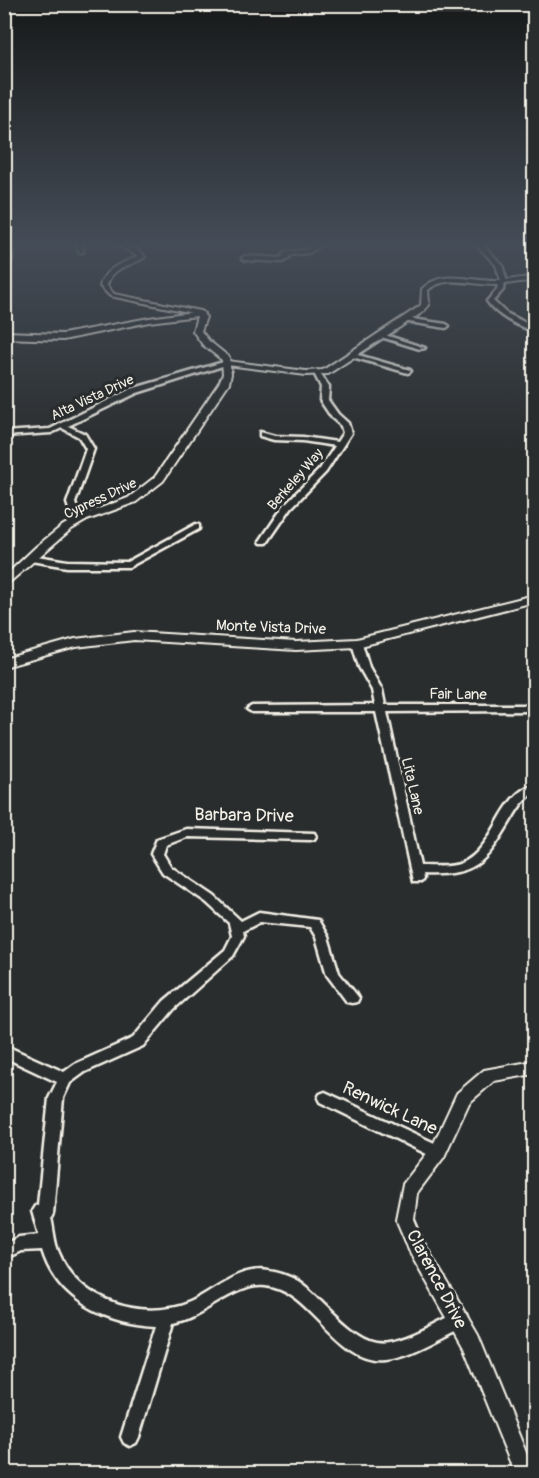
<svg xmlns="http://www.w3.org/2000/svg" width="539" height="1478" font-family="Pangolin,sans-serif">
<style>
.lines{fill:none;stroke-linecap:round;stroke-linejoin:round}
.minor-casing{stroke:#f4f1e8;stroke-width:5}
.tertiary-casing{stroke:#f4f1e8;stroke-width:4}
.secondary-casing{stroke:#f4f1e8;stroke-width:4}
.minor{fill:#2a2d2e;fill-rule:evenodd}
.tertiary{fill:#2a2d2e;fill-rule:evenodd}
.secondary{fill:#2a2d2e;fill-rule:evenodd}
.labels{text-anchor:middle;stroke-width:6;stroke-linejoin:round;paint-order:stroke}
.far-street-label{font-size:14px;fill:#f4f1e8;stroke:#2a2d2e}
.street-label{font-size:15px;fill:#f4f1e8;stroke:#2a2d2e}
.near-street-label{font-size:18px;fill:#f4f1e8;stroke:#2a2d2e}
</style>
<rect width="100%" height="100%" fill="#2a2d2e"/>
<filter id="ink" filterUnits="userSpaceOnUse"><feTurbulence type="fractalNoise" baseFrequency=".0167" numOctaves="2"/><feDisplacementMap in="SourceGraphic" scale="12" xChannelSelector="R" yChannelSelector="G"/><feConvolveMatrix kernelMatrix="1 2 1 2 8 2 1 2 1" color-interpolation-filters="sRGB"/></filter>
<g filter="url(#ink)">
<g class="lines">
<!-- minor casing -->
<g class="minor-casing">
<g id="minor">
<path d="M10,245H16L7,273L4,275V262Z"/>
<path d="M77,245H83V252H79Z"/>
<path d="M314,245H321L309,253L290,255L288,259L282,262L245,260L242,258L245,256L281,258L286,252L306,250Z"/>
<path d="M477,245H483L502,265L507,282L504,284L503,290L493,301L506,313L534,327V331C517,326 497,316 487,301L497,290L498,283L501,281L496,265Z"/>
<path d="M405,318L446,324L449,326L446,328L403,321L402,320Z"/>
<path d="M378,334H382L425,348L420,349L378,336Z"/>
<path d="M351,353L410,370L411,371L408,373L349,356L348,355Z"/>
<path d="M227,361L230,363L229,364L137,393L68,426L85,434L94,449L75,503L76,506L87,518L86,520H80L69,509L67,503L86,449L79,437L62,428L51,433L4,436V432L50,429L131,389Z"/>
<path d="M317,371L319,372L329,387L328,400L338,414L348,423L351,433L326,472L291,508L267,543H261L260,541L285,504L320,469L335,446L303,441L274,440L260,436V432L275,436L303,437L337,442L343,433L341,426L332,418L320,400L321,387L314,373Z"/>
<path d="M196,524L199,525V529L129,567H67L31,561L27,558L31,555L67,561L127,562Z"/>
<path d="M357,640L362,643L369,667L382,690L385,705H534V711L387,712L420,866C433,866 450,868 462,863C496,848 500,793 534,785V793C525,798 518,808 513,817C486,862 478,876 422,874L423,879L421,882H413L376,712H252L247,709L252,706L375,705L372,690L359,667L352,643Z"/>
<path d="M186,829L314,833L316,836L314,839L310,840L187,837L166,845L163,854L171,867L214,896L241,921L259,912L318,920L328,937L339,973L359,998L357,1002L352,1003L347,1002L327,975L316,937L310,927L260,922L243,931L244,936L233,956L174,1009L143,1046L85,1072L70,1083L63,1098L53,1214L51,1218C54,1230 54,1243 59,1253C79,1302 143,1322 190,1302C215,1291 238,1266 268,1271C278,1272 289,1276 298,1281C324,1297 356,1349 389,1342C414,1338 437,1321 460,1312L466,1314L468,1320L466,1326C442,1336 412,1357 386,1359C336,1365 313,1290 265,1286C234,1283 205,1317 173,1323L139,1437L136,1443L130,1446L124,1443L121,1437L156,1326C107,1324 57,1301 42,1250L21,1251L4,1259V1244L19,1237L39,1235L32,1211L35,1206L38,1205L49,1098L57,1082L4,1057V1045L64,1072L75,1064L133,1038L164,1001L225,950L232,936L229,923L206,902L163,873L151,854L157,839Z"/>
<path d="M325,1092L443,1147L445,1152L443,1157L438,1158L433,1157L320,1102L318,1098L320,1094Z"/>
</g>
</g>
<!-- tertiary casing -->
<g class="tertiary-casing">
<g id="tertiary">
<path d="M117,245C128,245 139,248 145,257C131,267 111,266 107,286L114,294L200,311L204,313L203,315L110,296L100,286C105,267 122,264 138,256Z"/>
<path d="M534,277V281C521,281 509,284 497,285C474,286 447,274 428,290L429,305L423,312L328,374L306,375L227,365L223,363L227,361L306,371L323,370L417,308L421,305L422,289C441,269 471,281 495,281C508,281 521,277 534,277Z"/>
<path d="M534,1061V1074L494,1081L469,1103L444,1157L417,1193L414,1219L424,1243L478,1335L534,1472L515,1474L464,1348L411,1254L396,1219L403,1184L432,1147L457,1093L484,1070Z"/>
</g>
</g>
<!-- secondary casing -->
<g class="secondary-casing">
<g id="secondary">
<path d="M200,311L206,317L201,331L209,341L229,357L231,374L229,383L163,481L136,502L87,520L70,530L4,587V577L37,546L62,526L79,516L128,498L155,477L219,383L223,374L222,360L203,345L193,331L197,316L149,322L63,340L4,338V332L63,334L149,318Z"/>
<path d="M534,595V602L357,647L296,650L134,640L76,647L4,667V659L75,639L134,632L296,642L357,639Z"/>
</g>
</g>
<!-- minor -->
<use href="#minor" class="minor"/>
<!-- tertiary -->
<use href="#tertiary" class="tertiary"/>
<!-- secondary -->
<use href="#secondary" class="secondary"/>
</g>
</g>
<!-- sky -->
<linearGradient id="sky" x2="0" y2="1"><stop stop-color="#171919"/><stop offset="0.54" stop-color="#444c57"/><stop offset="1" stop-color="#444c57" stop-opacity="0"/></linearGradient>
<rect width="539" height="452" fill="url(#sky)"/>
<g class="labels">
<!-- far-street labels -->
<g class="far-street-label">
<text transform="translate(92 397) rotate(-25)" y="5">Alta Vista Drive</text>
<text transform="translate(295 479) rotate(-49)" y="5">Berkeley Way</text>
<text transform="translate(100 498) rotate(-25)" y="5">Cypress Drive</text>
</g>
<!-- street labels -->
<g class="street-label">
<text transform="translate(271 627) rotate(2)" y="5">Monte Vista Drive</text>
<text transform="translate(458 694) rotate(1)" y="5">Fair Lane</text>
<text transform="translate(413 786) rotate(77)" y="5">Lita Lane</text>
</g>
<!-- near-street labels -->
<g class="near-street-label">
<text transform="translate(244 815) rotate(1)" y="6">Barbara Drive</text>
<text transform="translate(390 1108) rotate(25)" y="6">Renwick Lane</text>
<text transform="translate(437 1279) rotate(62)" y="6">Clarence Drive</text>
</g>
</g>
<!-- margin -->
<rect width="539" height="1478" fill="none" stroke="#2a2d2e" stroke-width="24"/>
<rect x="12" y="12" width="515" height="1454" fill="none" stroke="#f4f1e8" stroke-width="2" filter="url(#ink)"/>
</svg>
